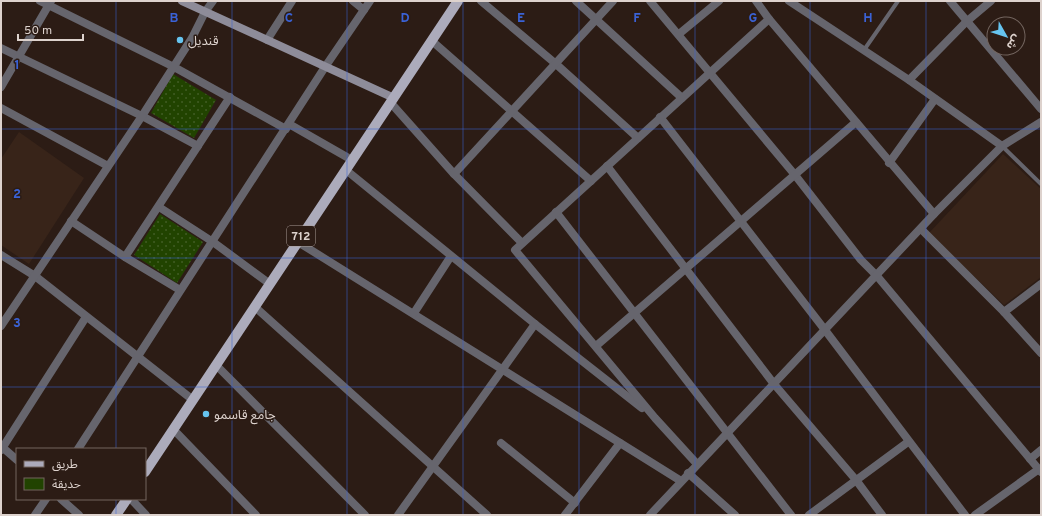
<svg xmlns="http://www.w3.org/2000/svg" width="1042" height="516" font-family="Overpass,'Noto Sans Arabic',sans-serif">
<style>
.built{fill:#382419}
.green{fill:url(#green-dots)}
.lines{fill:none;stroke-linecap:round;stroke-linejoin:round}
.lane{stroke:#66656d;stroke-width:4}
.street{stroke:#66656d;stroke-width:8}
.secondary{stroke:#8e8c99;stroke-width:8}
.primary{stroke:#acabbb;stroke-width:10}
.grid{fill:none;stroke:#3a62d6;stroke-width:1;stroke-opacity:0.55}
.poi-dot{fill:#66c4ef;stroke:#2c1c15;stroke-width:1.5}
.labels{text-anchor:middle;stroke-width:3;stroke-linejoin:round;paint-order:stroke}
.shield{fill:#2c1c15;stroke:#a89b96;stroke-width:1}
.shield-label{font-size:12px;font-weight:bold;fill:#ddd2cd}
.poi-label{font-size:13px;fill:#ddd2cd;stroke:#2c1c15;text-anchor:start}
.grid-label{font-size:13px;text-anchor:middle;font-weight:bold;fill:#3a62d6;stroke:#2c1c15;stroke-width:3;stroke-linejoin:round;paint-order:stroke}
</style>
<defs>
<pattern id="green-dots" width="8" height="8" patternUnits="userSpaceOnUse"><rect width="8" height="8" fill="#214300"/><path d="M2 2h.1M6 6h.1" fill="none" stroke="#415d24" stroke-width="1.8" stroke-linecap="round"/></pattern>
</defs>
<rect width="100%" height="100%" fill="#2c1c15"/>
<!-- built -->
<g class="built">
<path d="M19,132L84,178L29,264L1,245V159Z"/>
<path d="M1003,154L1041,189V277L1004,305L929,233Z"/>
</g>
<!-- green -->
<g class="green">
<path d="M173,74L216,100L194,138L151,113Z"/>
<path d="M160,214L203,242L177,283L134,255Z"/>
</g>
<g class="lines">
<!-- lane -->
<g class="lane">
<path d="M864,50L898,1"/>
<path d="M1002,146L1041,184"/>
</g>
<!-- street -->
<g class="street">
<path d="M40,1L174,67L286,129"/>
<path d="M353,1L364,10"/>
<path d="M481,1L556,64L638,138"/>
<path d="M576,1L682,98"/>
<path d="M650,1L795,175L861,260L877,276L1041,472"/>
<path d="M756,1L769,19L934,214"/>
<path d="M789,1L909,80L1002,146"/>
<path d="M950,1L1041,109"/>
<path d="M679,34L719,1"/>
<path d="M267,40L292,1"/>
<path d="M432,41L591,181"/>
<path d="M1,48L142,116L198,146"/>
<path d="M909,80L966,22L991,1"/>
<path d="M1,87L51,1"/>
<path d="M390,102L454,174L522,243"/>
<path d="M1,108L108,166"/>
<path d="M660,117L825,330L965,515"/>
<path d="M289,124L352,160"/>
<path d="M889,163L935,99"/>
<path d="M607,166L774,384L856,480L882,515"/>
<path d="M346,170L535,324L642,408"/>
<path d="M454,174L613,1"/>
<path d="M159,207L213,242L270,284"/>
<path d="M556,212L791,515"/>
<path d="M71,221L125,257L180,290"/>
<path d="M921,229L1004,312L1041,353"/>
<path d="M298,242L681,481"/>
<path d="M1,255L35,276L193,400"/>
<path d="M125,257L230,97"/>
<path d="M255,307L487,515"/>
<path d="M1004,312L1041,284"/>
<path d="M414,313L451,256"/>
<path d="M1,326L142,116L192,38L205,12L213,1"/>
<path d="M596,346L856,122"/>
<path d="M216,365L365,515"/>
<path d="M173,429L256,515"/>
<path d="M501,443L575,503"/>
<path d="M1,446L17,460"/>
<path d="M78,449L325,67L370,1"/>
<path d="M1,450L86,317"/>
<path d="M1030,459L1041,450"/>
<path d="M697,464L655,418L515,250L769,19"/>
<path d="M688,473L735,515"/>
<path d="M61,499L79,515"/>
<path d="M131,499L146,515"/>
<path d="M35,515L46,499"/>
<path d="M398,515L535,324"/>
<path d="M565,515L620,443"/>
<path d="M650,515L934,214L1002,146L1041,122"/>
<path d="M809,515L908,442"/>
<path d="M975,515L1039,469"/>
</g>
<!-- secondary -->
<path class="secondary" d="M182,1L394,98"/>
<!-- primary -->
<g class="primary">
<path d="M145,472L458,1"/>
<path d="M116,515L127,499"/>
</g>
</g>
<!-- grid -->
<path class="grid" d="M116,1V449M232,1V515M347,1V515M463,1V515M579,1V515M695,1V515M810,1V515M926,1V515M1,129H1041M1,258H1041M1,387H1041M116,499V515"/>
<!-- markers -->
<g class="poi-dot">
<circle cx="180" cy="40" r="4"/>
<circle cx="206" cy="414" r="4"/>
</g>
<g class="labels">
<!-- shield labels -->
<rect class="shield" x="287" y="226" width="28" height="20" rx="3"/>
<g class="shield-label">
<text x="301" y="240">712</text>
</g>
<!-- poi labels -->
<g class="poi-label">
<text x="188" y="45">قنديل</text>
<text x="214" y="419">جامع قاسمو</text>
</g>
</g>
<g class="grid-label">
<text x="174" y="22">B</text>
<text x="289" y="22">C</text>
<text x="405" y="22">D</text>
<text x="521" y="22">E</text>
<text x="637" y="22">F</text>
<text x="753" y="22">G</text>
<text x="868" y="22">H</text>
<text x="17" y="69">1</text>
<text x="17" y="198">2</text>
<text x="17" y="327">3</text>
</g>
<!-- border -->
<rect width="1042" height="516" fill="none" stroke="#ddd2cd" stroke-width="4"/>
<!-- legend -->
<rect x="16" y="448" width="130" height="52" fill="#2c1c15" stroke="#73655f"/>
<rect x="24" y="461" width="20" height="6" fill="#acabbb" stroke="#73655f"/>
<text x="52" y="468" font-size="12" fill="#ddd2cd">طريق</text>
<rect x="24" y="478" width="20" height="12" fill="#214300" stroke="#73655f"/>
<text x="52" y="488" font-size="12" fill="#ddd2cd">حديقة</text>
<!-- north arrow -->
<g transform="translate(1006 36) rotate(129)"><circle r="19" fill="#2c1c15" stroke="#73655f"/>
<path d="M0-3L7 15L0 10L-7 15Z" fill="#66c4ef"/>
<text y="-6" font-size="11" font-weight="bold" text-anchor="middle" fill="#ddd2cd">ش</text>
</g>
<!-- scale -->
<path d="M18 34v6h65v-6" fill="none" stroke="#ddd2cd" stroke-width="2"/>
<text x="24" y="34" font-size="12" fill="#ddd2cd" stroke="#2c1c15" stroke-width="3" paint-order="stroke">50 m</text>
</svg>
